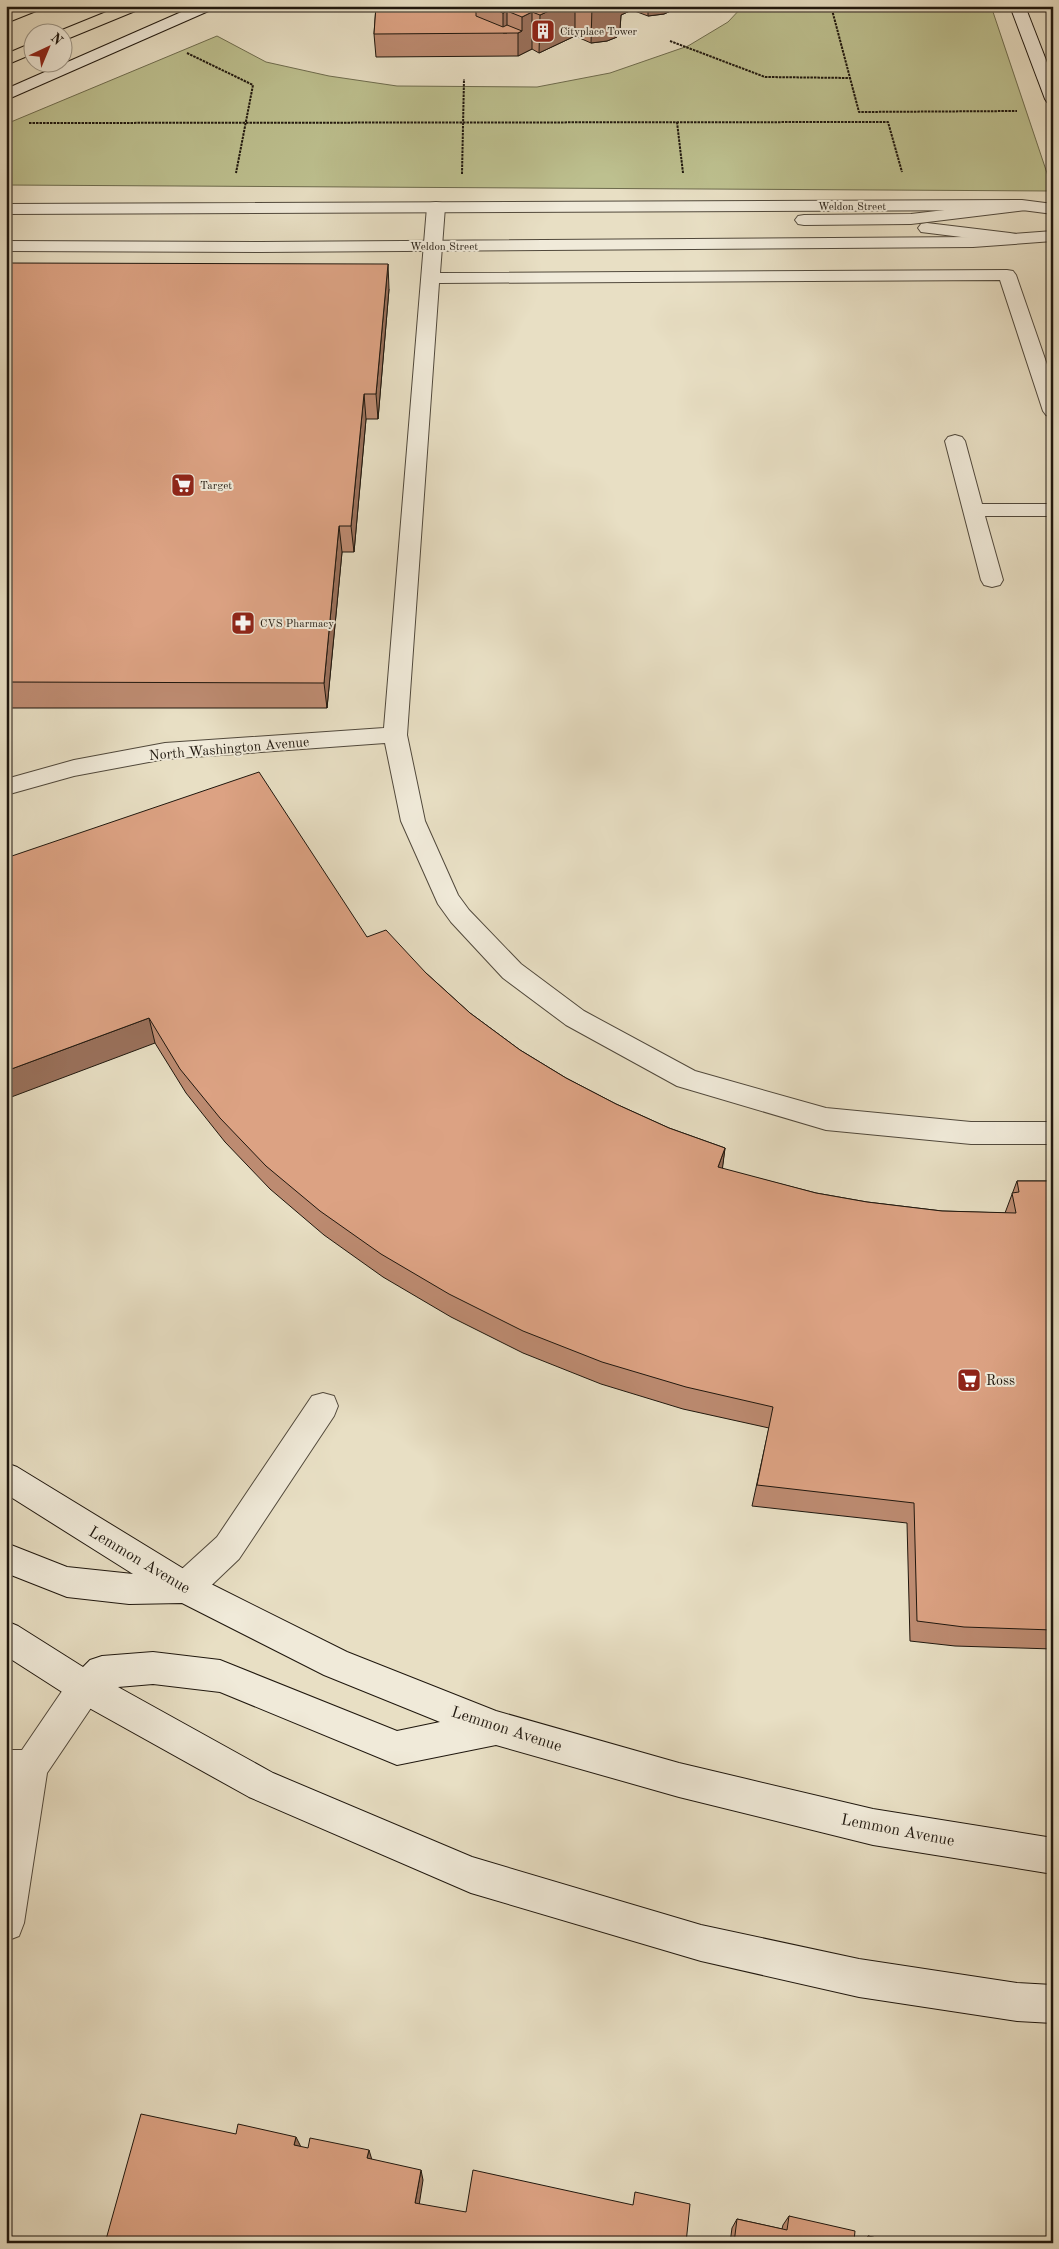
<svg xmlns="http://www.w3.org/2000/svg" width="1059" height="2249" font-family="'Old Standard TT',serif">
<style>
.green{fill:#bdc08f;stroke:#6e6c4e}
.lines{fill:none;stroke-linecap:round;stroke-linejoin:round}
.lane-casing{stroke:#51493c;stroke-width:2}
.street-casing{stroke:#51493c;stroke-width:2}
.secondary-casing{stroke:#1f170e;stroke-width:2}
.highway-casing{stroke:#1f170e;stroke-width:2}
.path{stroke:#1f170e;stroke-width:2;stroke-dasharray:2.5 1;stroke-linecap:butt}
.lane{fill:#f0ead9;fill-rule:evenodd}
.street{fill:#f0ead9;fill-rule:evenodd}
.secondary{fill:#f0ead9;fill-rule:evenodd}
.highway{fill:#e8dfc4;fill-rule:evenodd}
.wall{fill:#bd8b71;stroke:#1f170e}
.shaded-wall{fill:#9a715c;stroke:#1f170e}
.building{fill:#dca283;stroke:#1f170e}
.labels{text-anchor:middle;stroke-width:4;stroke-linejoin:round;paint-order:stroke}
.far-poi-label{font-size:11px;fill:#1f170e;stroke:#f0ead9;text-anchor:start}
.far-street-label{font-size:11px;fill:#1f170e;stroke:#f0ead9}
.street-label{font-size:14px;fill:#1f170e;stroke:#f0ead9}
.poi-label{font-size:14px;fill:#1f170e;stroke:#f0ead9;text-anchor:start}
.near-street-label{font-size:16px;fill:#1f170e;stroke:#f0ead9}
</style>
<rect width="100%" height="100%" fill="#e8dfc4"/>
<filter id="stains"><feTurbulence type="fractalNoise" baseFrequency=".004" numOctaves="4"/><feColorMatrix values="0 0 0 0 .2 0 0 0 0 .09 0 0 0 0 .02 0 0 0 .5 -.17"/></filter>
<radialGradient id="worn" r=".72"><stop offset=".6" stop-color="#630" stop-opacity="0"/><stop offset="1" stop-color="#630" stop-opacity=".3"/></radialGradient>
<!-- green -->
<path class="green" d="M743,6H991L1053,191L6,185V124L217,36L266,62L329,76L397,86L537,87L610,73L688,46L728,22Z"/>
<g class="lines">
<!-- lane casing -->
<g class="lane-casing">
<g id="lane">
<path d="M1020,201L1026,202L1029,206L1026,210L911,224L804,225L798,224L795,220L798,216L804,215L911,214Z"/>
<path d="M436,202L442,203L445,207L440,273L1007,270L1013,271L1016,275L1053,382V417L1046,415L1043,411L1000,280L439,283L407,735L425,821L458,895L469,910L521,964L584,1011L695,1071L826,1108L971,1122H1053V1144H971L826,1130L677,1086L566,1025L503,978L451,922L438,904L401,821L385,743L165,759L74,776L6,795V779L74,760L165,743L384,728L427,207L430,203Z"/>
<path d="M927,223L1010,233L1016,234L1019,238L1016,242L1010,243L921,232L918,228L921,224Z"/>
<path d="M955,435L962,437L965,441L982,504H1053V516H985L1003,580L1000,585L992,587L984,585L981,580L945,441L948,437Z"/>
<path d="M323,1393L334,1396L338,1406L334,1416L239,1559L197,1599L185,1603L173,1599L169,1588L173,1577L217,1537L312,1396Z"/>
</g>
</g>
<!-- street casing -->
<g class="street-casing">
<g id="street">
<path d="M1022,200L1053,204V214L1022,210L6,214V204Z"/>
<path d="M1053,231V241L973,247L261,252L6,251V241L261,242L973,237Z"/>
<path d="M85,1671L97,1675L102,1687L97,1699L47,1773L24,1923L19,1936L6,1941V1811L11,1784H6V1750H22L73,1675Z"/>
</g>
</g>
<!-- secondary casing -->
<g class="secondary-casing">
<g id="secondary">
<path d="M195,6H215L213,9L6,100V89Z"/>
<path d="M1010,6H1025L1053,78V104L1047,102L1045,99Z"/>
<path d="M6,1463L17,1467L197,1577L347,1652L496,1711L679,1763L873,1809L1053,1838V1874L873,1845L679,1797L496,1745L397,1765L220,1692L153,1684L118,1687L273,1773L472,1857L701,1925L859,1959L1017,1983L1053,1985V2023L1017,2021L859,1997L701,1961L471,1893L249,1797L73,1699L6,1656V1621L18,1626L83,1667L90,1660L102,1656L153,1652L220,1660L397,1731L440,1722L324,1675L182,1603L129,1604L67,1597L6,1573V1543L67,1567L133,1574L6,1494Z"/>
</g>
</g>
<!-- highway casing -->
<g class="highway-casing">
<g id="highway">
<path d="M23,6H43L41,9L6,23V13Z"/>
<path d="M121,6H142L140,9L67,39L62,40V32H57Z"/>
<path d="M32,43V54L6,65V54Z"/>
</g>
</g>
<!-- path -->
<g class="path">
<path d="M831,6L859,112L1017,111"/>
<path d="M670,41L765,77L850,78"/>
<path d="M187,53L253,85L236,173"/>
<path d="M677,122L683,173"/>
<path d="M29,123L888,122L902,172"/>
<path d="M462,174L464,79"/>
</g>
<!-- lane -->
<use href="#lane" class="lane"/>
<!-- street -->
<use href="#street" class="street"/>
<!-- secondary -->
<use href="#secondary" class="secondary"/>
<!-- highway -->
<use href="#highway" class="highway"/>
</g>
<!-- wall -->
<g class="wall">
<path d="M376,6H674L673,10L664,14L648,16L632,10L621,15L620,29L617,37L607,41L591,43L575,36L539,53L532,49L518,56L376,57L374,34Z"/>
<path d="M6,263L389,289L378,419H366L354,552H342L327,708H6Z"/>
<path d="M6,858L367,937L426,973L470,1013L520,1050L566,1078L616,1104L669,1128L725,1148L722,1169L816,1193L867,1202L942,1211L1005,1213L1017,1181H1053V1649L955,1646L910,1641L907,1523L752,1506L769,1428L683,1409L601,1384L523,1353L451,1317L383,1277L324,1235L270,1189L225,1142L186,1093L155,1043Z"/>
<path d="M789,2216L854,2241L861,2243H730L732,2228L737,2219L782,2229L783,2225Z"/>
<path d="M868,2236L898,2243H863Z"/>
</g>
<!-- shaded-wall -->
<g class="shaded-wall">
<path d="M560,6H575V36L539,53L540,15Z"/>
<path d="M592,6H632V10L621,15L620,29L617,37L607,41L591,43Z"/>
<path d="M648,6H674L673,10L664,14L648,16Z"/>
<path d="M507,11V33H503V13Z"/>
<path d="M532,12V49L518,56V33L522,31V17Z"/>
<path d="M388,264L389,289L378,419L376,394Z"/>
<path d="M364,394L366,419L354,552L351,526Z"/>
<path d="M339,526L342,552L327,708L324,683Z"/>
<path d="M149,1018L155,1043L6,1099V1071Z"/>
<path d="M725,1148L722,1172L718,1167Z"/>
<path d="M296,2137L301,2147L294,2145Z"/>
<path d="M369,2150L372,2160L367,2158Z"/>
<path d="M421,2170L423,2180L418,2212L415,2203Z"/>
</g>
<!-- building -->
<g class="building">
<path d="M376,6H452L459,9L464,7L476,12V16L503,27L507,25L522,31L518,33L374,34Z"/>
<path d="M487,6H560L540,15L532,12L522,17L507,11L503,13Z"/>
<path d="M6,263L388,264L376,394H364L351,526H339L324,683L6,682Z"/>
<path d="M259,772L367,937L386,930L426,973L470,1013L520,1050L566,1078L616,1104L669,1128L725,1148L718,1167L816,1193L867,1202L942,1211L1016,1213L1012,1193L1019,1192L1017,1181H1053V1630L964,1627L917,1621L914,1503L757,1485L773,1407L686,1387L602,1362L523,1331L449,1294L381,1254L320,1211L266,1166L220,1118L180,1069L149,1018L6,1071V858Z"/>
<path d="M141,2114L236,2134L238,2124L296,2137L294,2145L308,2148L310,2138L369,2150L367,2158L421,2170L415,2203L466,2212L473,2170L633,2205L635,2192L690,2204L686,2243H105Z"/>
<path d="M789,2216L855,2231L854,2241L861,2243H734L737,2219L787,2230Z"/>
<path d="M868,2236L898,2243H869Z"/>
</g>
<!-- icons -->
<defs>
<g id="building-square" transform="scale(1.25)"><rect x="-9" y="-9" width="18" height="18" rx="4" fill="#8f2418" stroke="#f0ead9"/><path d="M-4-6H4V6H1V3H-1V6H-4ZM-2.5-4.3h1.7v1.8h-1.7ZM.8-4.3h1.7v1.8H.8ZM-2.5-1h1.7V.8h-1.7ZM.8-1h1.7V.8H.8Z" fill="#fff"/></g>
<g id="supermarket-square" transform="scale(1.25)"><rect x="-9" y="-9" width="18" height="18" rx="4" fill="#8f2418" stroke="#f0ead9"/><path d="M-6-5.5h2.5l.6 2H6L4.5 2H-2.5L-4.4-4H-6ZM-1.5 3.2a1.3 1.3 0 1 0 .1 0ZM3 3.2a1.3 1.3 0 1 0 .1 0Z" fill="#fff"/></g>
<g id="pharmacy-square" transform="scale(1.25)"><rect x="-9" y="-9" width="18" height="18" rx="4" fill="#8f2418" stroke="#f0ead9"/><path d="M-2-6h4v4h4v4h-4v4h-4v-4h-4v-4h4Z" fill="#fff"/></g>
</defs>
<g fill-rule="evenodd">
<use href="#building-square" x="543" y="31"/>
<use href="#supermarket-square" x="183" y="485"/>
<use href="#pharmacy-square" x="243" y="623"/>
<use href="#supermarket-square" x="969" y="1380"/>
</g>
<g class="labels">
<!-- far-poi labels -->
<g class="far-poi-label">
<text x="560" y="35">Cityplace Tower</text>
<text x="200" y="489">Target</text>
<text x="260" y="627">CVS Pharmacy</text>
</g>
<!-- far-street labels -->
<g class="far-street-label">
<text x="852" y="210">Weldon Street</text>
<text x="444" y="250">Weldon Street</text>
</g>
<!-- street labels -->
<g class="street-label">
<text transform="translate(229 748) rotate(-5)" y="5">North Washington Avenue</text>
</g>
<!-- poi labels -->
<g class="poi-label">
<text x="986" y="1385">Ross</text>
</g>
<!-- near-street labels -->
<g class="near-street-label">
<text transform="translate(140 1559) rotate(31)" y="6">Lemmon Avenue</text>
<text transform="translate(507 1728) rotate(18)" y="6">Lemmon Avenue</text>
<text transform="translate(898 1829) rotate(11)" y="6">Lemmon Avenue</text>
</g>
</g>
<!-- margin -->
<rect width="1059" height="2249" fill="none" stroke="#e8dfc4" stroke-width="25"/>
<rect x="8" y="8" width="1044" height="2234" fill="none" stroke="#1f170e" stroke-width="2.5"/>
<rect x="12" y="12" width="1034" height="2224" fill="none" stroke="#1f170e"/>
<!-- north arrow -->
<g transform="translate(48 48) rotate(44)"><circle r="24" fill="#f0ead9" stroke="#9c9688"/>
<path d="M0-4L9 19L0 12L-9 19Z" fill="#8f2418"/>
<text y="-8" font-size="14" font-weight="bold" text-anchor="middle" fill="#1f170e">N</text>
</g>
<rect width="100%" height="100%" filter="url(#stains)"/>
<rect width="100%" height="100%" fill="url(#worn)"/>
</svg>
